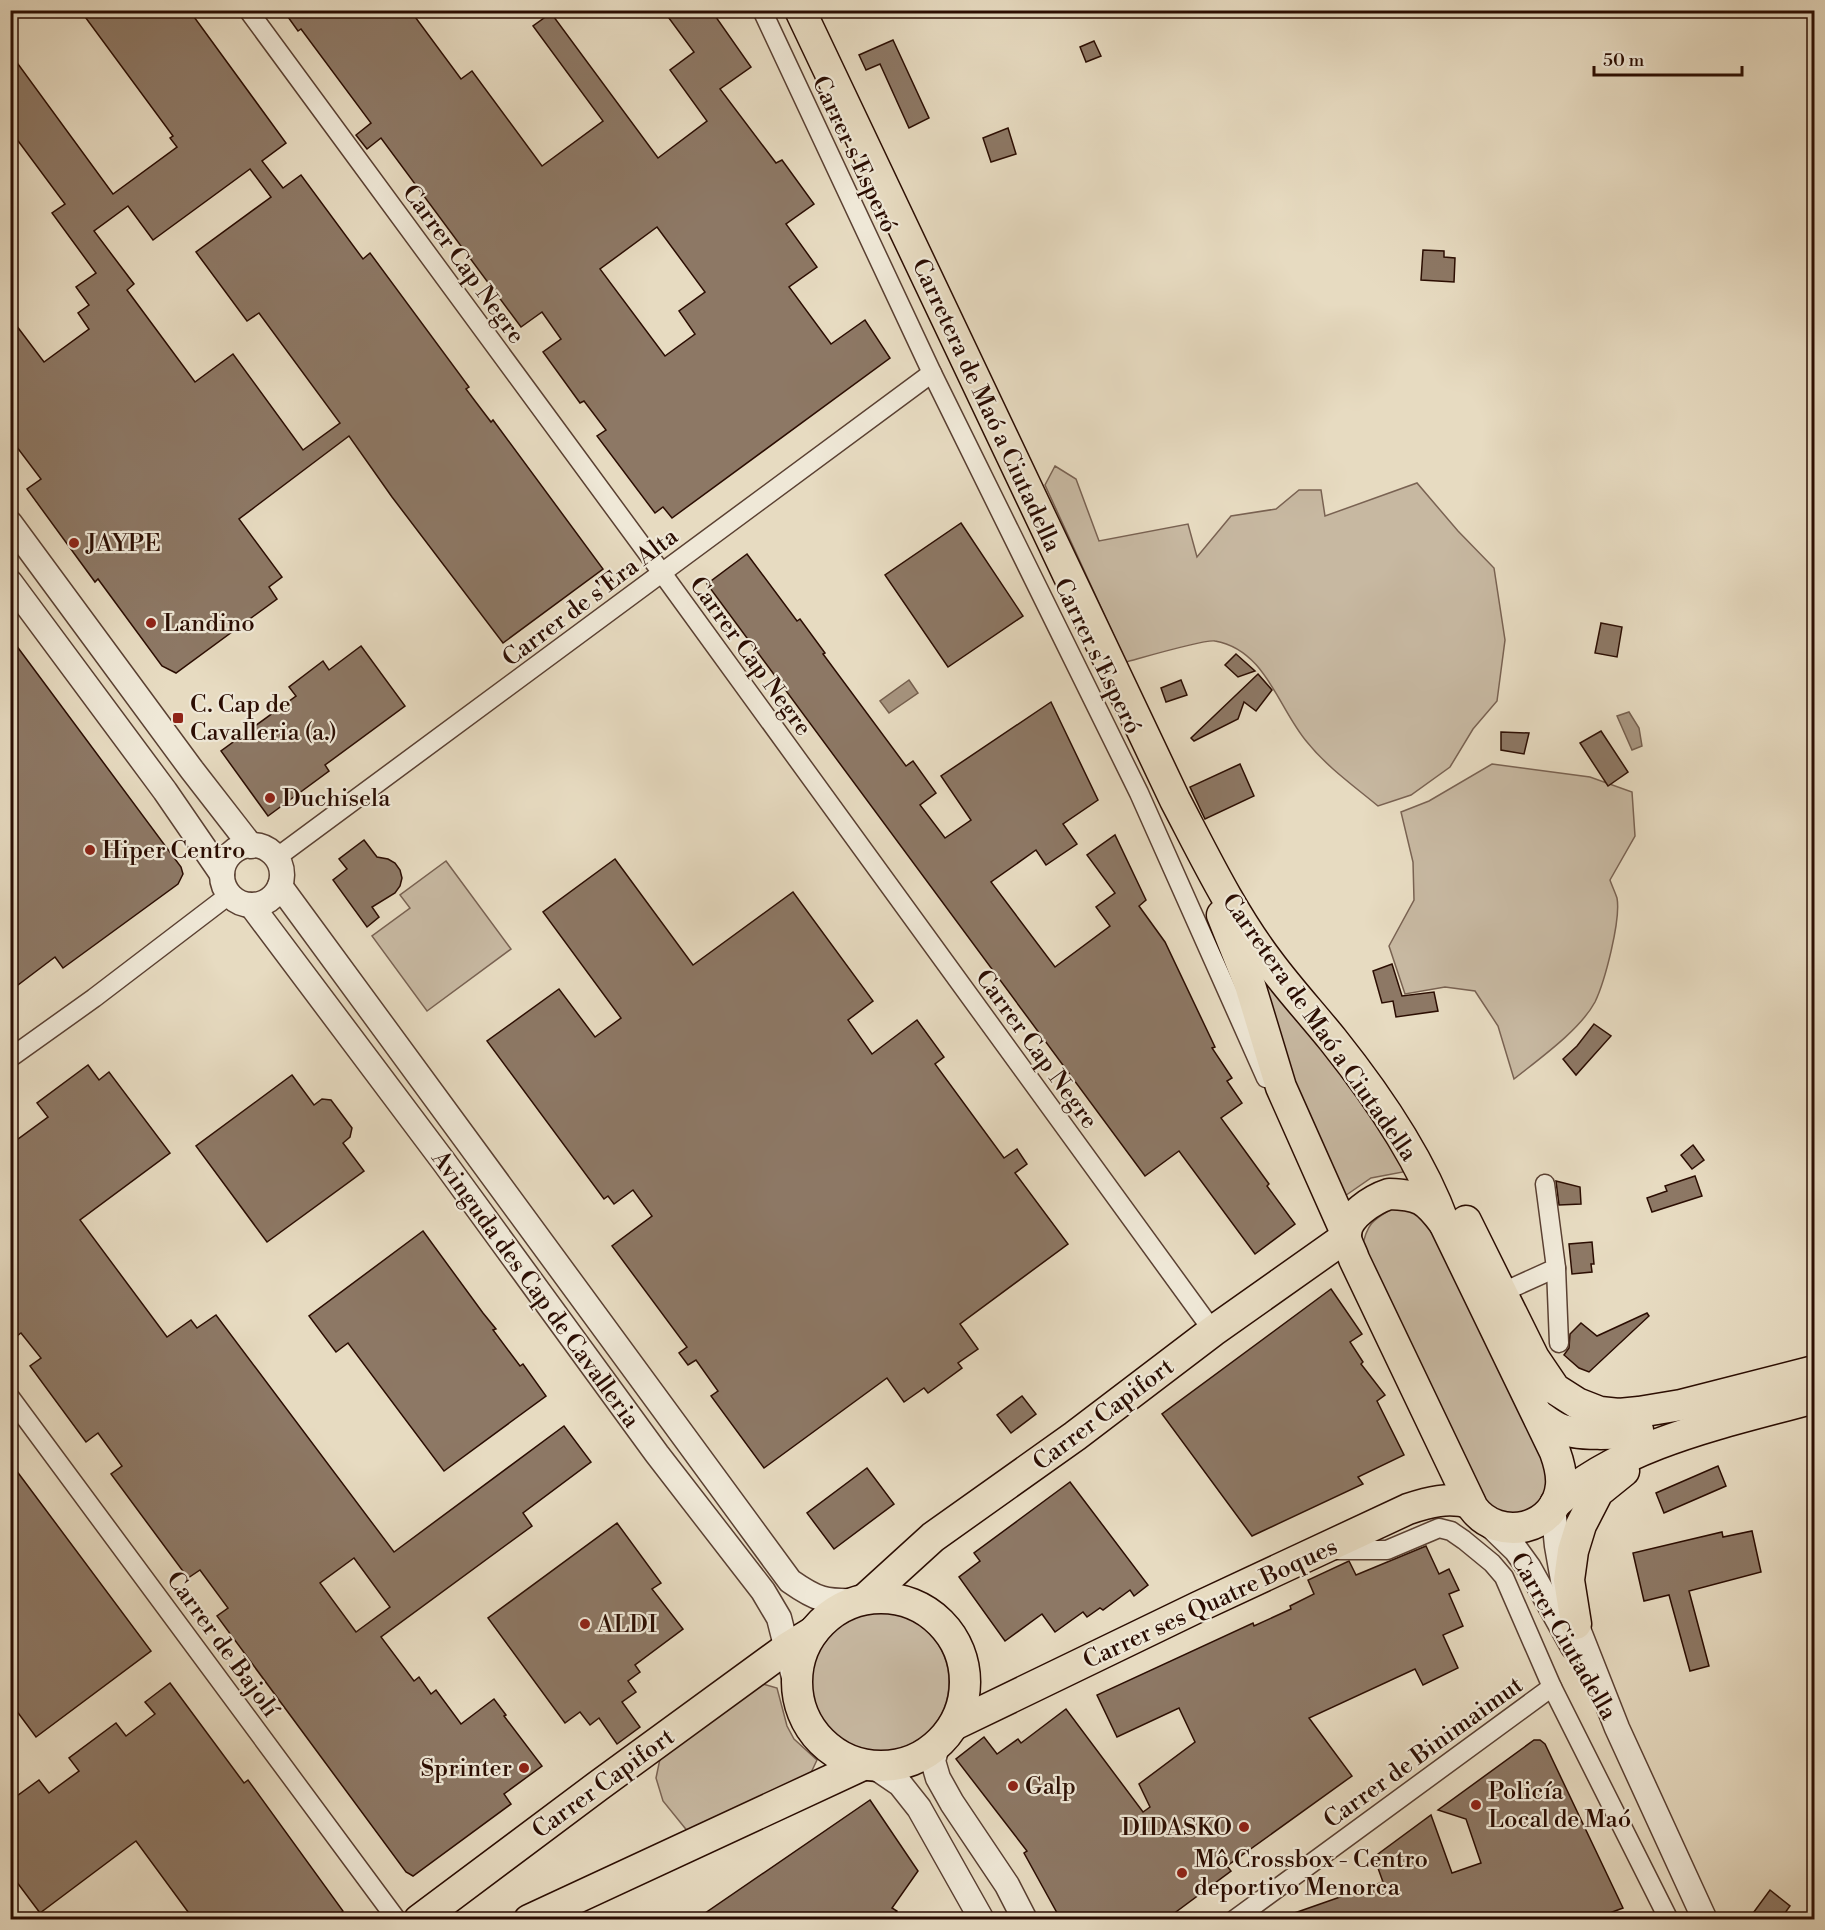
<svg xmlns="http://www.w3.org/2000/svg" width="1825" height="1930" font-family="'Libre Bodoni',serif">
<style>
.green{fill:#c7b8a1;stroke:#796252;stroke-width:1.5}
.water{fill:#a79580;stroke:#755f4e;stroke-width:1.5}
.building{fill:#8d7865;stroke:#2b0d02;stroke-width:1.5;fill-rule:evenodd}
.lines{fill:none;stroke-linecap:round;stroke-linejoin:round}
.minor-casing{stroke:#5a4032;stroke-width:21}
.tertiary-casing{stroke:#5a4032;stroke-width:27}
.primary-casing{stroke:#2b0d02;stroke-width:33}
.minor{stroke:#efe8d7;stroke-width:18}
.tertiary{stroke:#efe8d7;stroke-width:24}
.primary{stroke:#e7dbc1;stroke-width:30}
.poi-dot{fill:#8f2418;stroke:#efe8d7;stroke-width:2}
.labels{text-anchor:middle;stroke-width:4.5;stroke-linejoin:round;paint-order:stroke}
.street-label{font-size:24px;fill:#2b0d02;stroke:#efe8d7}
.poi-label{font-size:24px;fill:#2b0d02;stroke:#efe8d7;text-anchor:start}
</style>
<rect width="100%" height="100%" fill="#e7dbc1"/>
<filter id="stains"><feTurbulence type="fractalNoise" baseFrequency=".00333" numOctaves="4"/><feColorMatrix values="0 0 0 0 .2 0 0 0 0 .09 0 0 0 0 .02 0 0 0 .5 -.17"/></filter>
<radialGradient id="worn" r=".72"><stop offset=".6" stop-color="#630" stop-opacity="0"/><stop offset="1" stop-color="#630" stop-opacity=".3"/></radialGradient>
<!-- green -->
<g class="green">
<path d="M1055,466L1076,479L1099,541L1188,524L1197,557L1231,516L1276,509L1299,490H1321L1325,516L1417,483L1458,531L1494,568L1505,640L1497,701L1473,729L1450,767L1411,795L1378,806C1354,786 1327,767 1307,742C1278,708 1266,650 1215,641C1205,639 1141,658 1126,662L1045,485Z"/>
<path d="M1492,764L1590,777L1632,792L1635,836L1610,880C1612,886 1615,892 1617,898C1621,920 1605,981 1595,1002C1580,1030 1539,1059 1514,1079L1498,1026L1475,991L1445,987L1405,994L1389,946L1414,900L1413,862L1401,812L1429,801Z"/>
<path d="M446,861L511,949L427,1011L372,936L410,908L400,895Z"/>
<path d="M1258,970L1347,1075L1399,1156L1403,1172L1371,1178L1342,1198L1293,1095Z"/>
<path d="M1393,1208H1409L1435,1226L1545,1459C1547,1466 1550,1476 1549,1483C1544,1508 1516,1520 1494,1509C1488,1507 1484,1501 1479,1497L1362,1248C1367,1224 1372,1220 1393,1208Z"/>
<circle cx="879" cy="1682" r="70"/>
<path d="M763,1684L777,1688L787,1726L794,1739L817,1760L808,1779L689,1833L663,1801L656,1778L661,1754Z"/>
</g>
<!-- water -->
<g class="water">
<path d="M909,680L918,693L889,713L880,701Z"/>
<path d="M1629,712L1639,728L1642,746L1632,750L1617,716Z"/>
</g>
<!-- building -->
<g class="building">
<path d="M80,10H189L286,143L262,161L283,188L301,175L363,259L370,253L469,387L466,389L475,401L491,422L493,420L603,569L503,643L392,497L349,436L239,519L282,577L269,587L277,599L176,673L162,666L98,579L95,582L27,489L41,479L10,438V317L44,362L89,329L78,313L89,305L76,287L96,273L52,213L65,204L10,130V53L113,194L177,147L170,138L173,136ZM250,169L271,197L196,252L247,321L259,313L340,423L303,450L233,354L195,382L127,290L134,284L94,231L128,206L153,240Z"/>
<path d="M283,10H410L461,79L472,71L542,166L603,121L533,26L551,13L658,158L707,121L670,70L694,52L663,10H711L751,67L720,89L776,163L782,160L814,204L786,224L817,267L789,287L831,344L865,320L890,358L672,518L663,507L655,513L597,436L606,430L584,401L580,403L543,352L561,339L542,312L521,327L381,138L367,149L356,135L371,123L301,29L298,31ZM657,227L705,292L679,311L695,334L665,356L600,269Z"/>
<path d="M893,40L929,118L909,128L880,64L866,70L859,55Z"/>
<path d="M1094,41L1101,56L1086,62L1080,47Z"/>
<path d="M1008,128L1016,154L991,162L983,138Z"/>
<path d="M1423,250L1444,251V257L1455,258L1454,282L1421,280Z"/>
<path d="M961,523L1023,616L948,667L885,575Z"/>
<path d="M747,554L797,621L800,619L825,653L823,654L906,766L913,761L936,793L920,805L945,838L971,820L941,776L1051,702L1098,800L1063,824L1077,844L1046,865L1036,850L991,882L1055,967L1110,926L1096,907L1115,893L1087,855L1115,835L1146,900L1139,906L1165,942L1215,1047L1212,1048L1232,1078L1227,1081L1242,1103L1221,1118L1269,1184L1267,1186L1295,1224L1255,1254L1179,1151L1145,1176L707,584Z"/>
<path d="M1601,623L1622,627L1617,657L1595,653Z"/>
<path d="M10,637L181,867L183,874L178,884L63,968L55,957L10,991Z"/>
<path d="M361,646L405,706L325,765L329,771L268,816L221,751L296,696L289,687L323,661L329,670Z"/>
<path d="M1236,654L1255,671L1238,677L1225,665Z"/>
<path d="M1258,674L1272,690L1256,711L1244,702L1238,719L1194,741L1191,738Z"/>
<path d="M1181,680L1187,695L1166,702L1161,688Z"/>
<path d="M1601,731L1628,772L1608,786L1580,743Z"/>
<path d="M1501,732L1529,733L1524,754L1501,750Z"/>
<path d="M1240,764L1254,796L1205,819L1190,787Z"/>
<path d="M364,840L377,857L388,859L395,863L400,870L402,878L400,886L395,893L372,907L379,917L367,927L333,880L347,869L339,859Z"/>
<path d="M615,859L693,965L793,892L873,1001L848,1020L872,1054L917,1020L944,1057L935,1064L1004,1158L1017,1149L1027,1164L1015,1173L1068,1244L960,1324L978,1349L958,1363L962,1368L928,1393L924,1388L904,1402L887,1378L764,1468L711,1396L718,1391L696,1360L688,1365L679,1353L687,1347L612,1246L652,1216L633,1190L614,1204L608,1196L604,1199L487,1041L559,989L595,1037L621,1018L543,912Z"/>
<path d="M1392,964L1402,996L1434,992L1438,1011L1396,1017L1393,1001L1382,1003L1373,971Z"/>
<path d="M1594,1024L1611,1036L1576,1075L1563,1059L1577,1046Z"/>
<path d="M88,1065L99,1080L109,1072L170,1153L80,1220L167,1337L191,1320L197,1328L216,1315L394,1552L564,1426L591,1462L523,1513L532,1526L381,1637L414,1681L419,1677L431,1694L436,1690L461,1724L494,1699L506,1715L504,1716L542,1766L504,1794L511,1804L413,1876L406,1872L217,1616L228,1608L200,1570L188,1578L111,1474L122,1466L98,1433L86,1442L30,1366L41,1358L21,1333L10,1341V1145L48,1117L37,1103ZM354,1558L390,1607L356,1632L320,1583Z"/>
<path d="M292,1075L314,1105L322,1099L331,1100L352,1128L350,1137L343,1143L364,1171L267,1242L196,1146Z"/>
<path d="M1693,1145L1704,1160L1692,1169L1681,1155Z"/>
<path d="M1695,1176L1702,1196L1652,1212L1647,1198L1667,1191L1665,1186Z"/>
<path d="M1556,1181L1580,1187L1581,1204L1559,1205Z"/>
<path d="M423,1231L483,1313L496,1329L493,1330L520,1366L523,1364L546,1396L444,1471L348,1343L336,1352L309,1316Z"/>
<path d="M1592,1242L1594,1264H1591L1592,1272L1572,1274L1569,1244Z"/>
<path d="M1331,1289L1362,1334L1350,1342L1363,1362L1361,1364L1385,1395L1377,1401L1404,1455L1358,1477L1363,1484L1252,1536L1162,1414Z"/>
<path d="M1647,1313L1649,1316L1589,1372L1579,1368L1564,1355L1569,1348L1570,1334L1581,1323L1597,1336Z"/>
<path d="M1022,1396L1036,1414L1011,1433L997,1415Z"/>
<path d="M10,1462L151,1651L36,1737L10,1702Z"/>
<path d="M1718,1466L1726,1486L1664,1513L1656,1493Z"/>
<path d="M867,1468L894,1504L834,1549L807,1513Z"/>
<path d="M1070,1482L1148,1585L1134,1596L1130,1590L1103,1610L1100,1608L1087,1617L1083,1612L1055,1632L1042,1614L1005,1641L959,1577L980,1561L974,1553Z"/>
<path d="M617,1523L661,1583L652,1589L683,1629L635,1665L640,1672L628,1681L636,1692L622,1702L640,1727L617,1744L599,1718L590,1725L580,1712L565,1723L488,1618Z"/>
<path d="M1752,1531L1761,1572L1689,1591L1709,1666L1690,1671L1669,1595L1644,1601L1633,1553L1722,1532L1723,1537Z"/>
<path d="M1426,1546L1439,1574L1449,1569L1459,1590L1449,1594L1463,1626L1443,1635L1458,1668L1423,1685L1415,1669L1309,1718L1352,1776L1227,1866L1231,1871L1165,1920H1061L1024,1853L1027,1851L956,1759L984,1737L997,1754L1018,1739L1021,1743L1066,1709L1143,1812L1150,1807L1139,1784L1195,1742L1179,1708L1117,1737L1097,1695L1253,1623L1254,1626L1291,1609L1290,1606L1314,1594L1308,1580L1349,1561L1356,1575Z"/>
<path d="M170,1683L244,1783L248,1780L343,1911L332,1920H194L136,1841L40,1913L10,1873V1801L39,1780L49,1793L79,1771L69,1758L116,1723L126,1736L155,1714L145,1702Z"/>
<path d="M1534,1740H1540L1545,1744L1623,1908L1591,1920H1284L1283,1917L1383,1882L1374,1857L1431,1815L1452,1873L1481,1863L1466,1819L1438,1810Z"/>
<path d="M870,1800L918,1871L892,1908L897,1911L887,1920H695Z"/>
<path d="M1770,1890L1790,1906L1780,1920H1748Z"/>
</g>
<g class="lines">
<!-- minor casing -->
<g class="minor-casing">
<g id="minor">
<path d="M248,10L662,573L1213,1331"/>
<path d="M762,10L932,373L1139,793L1266,1078"/>
<path d="M276,858L932,373"/>
<path d="M10,1058L94,998L229,895"/>
<path d="M1556,1268L1559,1343"/>
<path d="M1503,1292L1556,1268L1545,1184"/>
<path d="M10,1397L397,1920"/>
<path d="M1332,1550H1387L1439,1528L1451,1531L1464,1540L1492,1563L1504,1577L1552,1687L1669,1920"/>
<path d="M1234,1920L1552,1687"/>
</g>
</g>
<!-- tertiary casing -->
<g class="tertiary-casing">
<g id="tertiary">
<path d="M10,523L192,770L251,846"/>
<path d="M10,582L165,791L222,874"/>
<circle cx="252" cy="875" r="30"/>
<path d="M280,886L790,1581C817,1600 825,1602 858,1601"/>
<path d="M251,905L444,1162L657,1454L763,1591L779,1618L796,1685"/>
<path d="M1553,1507L1557,1546L1563,1580L1576,1624L1617,1728L1705,1920"/>
<path d="M1486,1521L1516,1550L1529,1568L1573,1647"/>
<path d="M937,1746L933,1761L938,1778L952,1803L1007,1885L1025,1920"/>
<path d="M875,1767L900,1784L919,1808L982,1920"/>
</g>
</g>
<!-- primary casing -->
<g class="primary-casing">
<g id="primary">
<path d="M800,10L1175,800C1204,855 1231,912 1269,962C1289,989 1312,1014 1333,1040C1377,1095 1420,1157 1444,1223"/>
<path d="M1222,915L1250,985L1281,1087L1346,1233"/>
<path d="M1389,1194C1420,1195 1426,1199 1444,1223L1555,1452C1559,1463 1562,1473 1561,1485C1557,1530 1499,1543 1473,1508L1354,1259C1352,1252 1346,1243 1346,1236C1345,1216 1374,1199 1389,1194Z"/>
<path d="M1466,1221L1534,1358L1555,1389L1577,1403L1600,1412L1619,1414L1639,1412L1681,1405L1814,1371"/>
<path d="M1538,1415C1545,1420 1551,1425 1558,1428C1575,1436 1620,1435 1638,1430"/>
<path d="M1555,1504C1623,1442 1728,1422 1814,1398"/>
<circle cx="881" cy="1682" r="84"/>
<path d="M866,1598L933,1537L1075,1436L1213,1331L1346,1237"/>
<path d="M1576,1624L1569,1580L1573,1551L1581,1525L1598,1492L1624,1471"/>
<path d="M954,1725L1198,1607L1408,1509C1429,1502 1448,1497 1470,1503"/>
<path d="M419,1920L598,1786L787,1648L813,1632"/>
<path d="M529,1920L863,1765"/>
</g>
</g>
<!-- minor -->
<use href="#minor" class="minor"/>
<!-- tertiary -->
<use href="#tertiary" class="tertiary"/>
<!-- primary -->
<use href="#primary" class="primary"/>
</g>
<!-- markers -->
<g class="poi-dot">
<circle cx="74" cy="543" r="6"/>
<circle cx="151" cy="623" r="6"/>
<rect x="172" y="712" width="12" height="12" rx="3"/>
<circle cx="270" cy="798" r="6"/>
<circle cx="90" cy="850" r="6"/>
<circle cx="585" cy="1624" r="6"/>
<circle cx="524" cy="1768" r="6"/>
<circle cx="1013" cy="1786" r="6"/>
<circle cx="1476" cy="1805" r="6"/>
<circle cx="1244" cy="1827" r="6"/>
<circle cx="1182" cy="1873" r="6"/>
</g>
<g class="labels">
<!-- street labels -->
<g class="street-label">
<text transform="translate(855 154) rotate(65)" y="8">Carrer s'Esperó</text>
<text transform="translate(464 264) rotate(54)" y="8">Carrer Cap Negre</text>
<text transform="translate(987 405) rotate(65)" y="8">Carretera de Maó a Ciutadella</text>
<text transform="translate(590 597) rotate(-37)" y="8">Carrer de s'Era Alta</text>
<text transform="translate(751 656) rotate(54)" y="8">Carrer Cap Negre</text>
<text transform="translate(1098 656) rotate(64)" y="8">Carrer s'Esperó</text>
<text transform="translate(1320 1027) rotate(55)" y="8">Carretera de Maó a Ciutadella</text>
<text transform="translate(1037 1049) rotate(54)" y="8">Carrer Cap Negre</text>
<text transform="translate(536 1289) rotate(54)" y="8">Avinguda des Cap de Cavalleria</text>
<text transform="translate(1103 1414) rotate(-37)" y="8">Carrer Capifort</text>
<text transform="translate(1210 1603) rotate(-25)" y="8">Carrer ses Quatre Boques</text>
<text transform="translate(1564 1636) rotate(60)" y="8">Carrer Ciutadella</text>
<text transform="translate(223 1644) rotate(54)" y="8">Carrer de Bajolí</text>
<text transform="translate(1423 1752) rotate(-36)" y="8">Carrer de Binimaimut</text>
<text transform="translate(603 1783) rotate(-36)" y="8">Carrer Capifort</text>
</g>
<!-- poi labels -->
<g class="poi-label">
<text x="86" y="551">JAYPE</text>
<text x="163" y="631">Landino</text>
<text x="190" y="712">C. Cap de<tspan x="190" dy="28">Cavalleria (a.)</tspan></text>
<text x="282" y="806">Duchisela</text>
<text x="102" y="858">Hiper Centro</text>
<text x="597" y="1632">ALDI</text>
<text x="512" y="1776" text-anchor="end">Sprinter</text>
<text x="1025" y="1794">Galp</text>
<text x="1488" y="1799">Policía<tspan x="1488" dy="28">Local de Maó</tspan></text>
<text x="1232" y="1835" text-anchor="end">DIDASKO</text>
<text x="1194" y="1867">Mô Crossbox - Centro<tspan x="1194" dy="28">deportivo Menorca</tspan></text>
</g>
</g>
<!-- margin -->
<rect width="1825" height="1930" fill="none" stroke="#e7dbc1" stroke-width="36"/>
<rect x="12" y="12" width="1801" height="1906" fill="none" stroke="#2b0d02" stroke-width="3"/>
<rect x="18" y="18" width="1789" height="1894" fill="none" stroke="#2b0d02" stroke-width="1.5"/>
<!-- scale -->
<path d="M1594 66v9h148v-9" fill="none" stroke="#2b0d02" stroke-width="3"/>
<text x="1603" y="66" font-size="18" fill="#2b0d02" stroke="#efe8d7" stroke-width="4.5" paint-order="stroke">50 m</text>
<rect width="100%" height="100%" filter="url(#stains)"/>
<rect width="100%" height="100%" fill="url(#worn)"/>
</svg>
